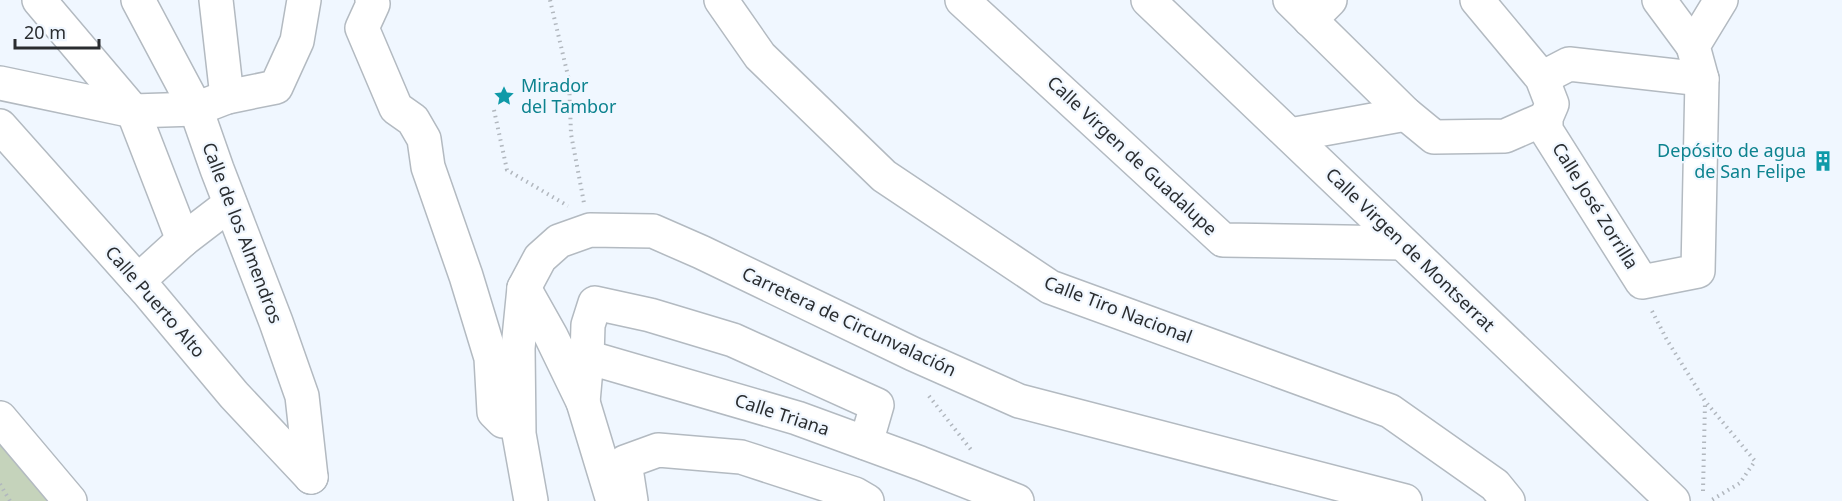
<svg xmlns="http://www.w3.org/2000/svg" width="1842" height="501" font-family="'Noto Sans',sans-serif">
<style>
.green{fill:#c5d3bb}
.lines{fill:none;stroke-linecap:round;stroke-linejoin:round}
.minor-casing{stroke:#b3bac1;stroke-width:36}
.major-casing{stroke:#b3bac1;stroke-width:36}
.path{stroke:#b1b7be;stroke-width:4;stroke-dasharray:1.5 4.5;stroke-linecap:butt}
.minor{stroke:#fff;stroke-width:33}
.major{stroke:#fff;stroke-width:33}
.labels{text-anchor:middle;stroke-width:4.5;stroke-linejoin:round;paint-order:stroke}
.culture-label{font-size:18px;fill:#0d838f;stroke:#f0f7ff;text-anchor:start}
.street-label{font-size:18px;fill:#2a2d30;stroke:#f0f7ff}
</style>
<rect width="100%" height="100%" fill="#f0f7ff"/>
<!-- green -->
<path class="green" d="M0,443L49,501H0Z"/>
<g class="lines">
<!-- minor casing -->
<g class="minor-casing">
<g id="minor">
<path d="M39,0L133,111L183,240"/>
<path d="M138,0L196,109L217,169L276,322L302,396L311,477"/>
<path d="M216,0L227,97"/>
<path d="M372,0L373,4L362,28L396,108L413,120L424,139L428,167L466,276L491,358L494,412L503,421"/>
<path d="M721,0L760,56L884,176L1050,287L1390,411L1495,485L1508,501"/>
<path d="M962,0L1223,240L1402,243"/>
<path d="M1148,0L1673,501"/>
<path d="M1290,0L1406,114L1434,137L1505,136L1546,118"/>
<path d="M1477,0L1542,78L1552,104L1546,118V130L1642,282L1698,271L1702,79L1693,46L1721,0"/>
<path d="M1659,0L1693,46"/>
<path d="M1310,20L1330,0"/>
<path d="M1542,78L1569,64L1702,79"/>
<path d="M0,83L133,111L196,109L227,97L276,87L297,41L304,0"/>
<path d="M0,126L147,291L234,395L311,477"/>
<path d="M1290,135L1406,114"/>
<path d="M138,281L183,240L230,204"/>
<path d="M524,288L551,336L583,402L613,501"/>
<path d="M587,357L588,325L595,303L650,315L733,340L877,405L866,443"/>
<path d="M583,402L587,357L797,418L920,463L1017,501"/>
<path d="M631,501L625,462L658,450L741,457L855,494L867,501"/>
</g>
</g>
<!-- major casing -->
<g class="major-casing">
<g id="major">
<path d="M0,418L70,501"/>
<path d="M531,501L519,434L518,348L524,288L540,258L559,241L590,230L653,231L701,252L913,354L1019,401L1405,501"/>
</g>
</g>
<!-- path -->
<g class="path">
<path d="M550,0L569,80L571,134L584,203"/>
<path d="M494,110L507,170L568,206"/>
<path d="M1652,311L1667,340L1705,401L1755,461L1740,483L1710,501"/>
<path d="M929,396L972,451"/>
<path d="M0,484L10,501"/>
<path d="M1703,491L1705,403"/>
</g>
<!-- minor -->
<use href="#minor" class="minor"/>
<!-- major -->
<use href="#major" class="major"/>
</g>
<!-- icons -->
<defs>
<g id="sight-bare" transform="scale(1.62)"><path d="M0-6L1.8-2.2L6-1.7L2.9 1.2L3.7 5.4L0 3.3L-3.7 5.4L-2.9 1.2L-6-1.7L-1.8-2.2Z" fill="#0f9aa8" stroke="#f0f7ff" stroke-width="2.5" paint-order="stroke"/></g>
<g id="building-bare" transform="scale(1.62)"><path d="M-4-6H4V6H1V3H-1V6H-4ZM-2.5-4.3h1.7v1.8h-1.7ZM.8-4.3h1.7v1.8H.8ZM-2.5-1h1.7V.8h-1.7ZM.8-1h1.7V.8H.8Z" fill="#0f9aa8" stroke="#f0f7ff" stroke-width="2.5" paint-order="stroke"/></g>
</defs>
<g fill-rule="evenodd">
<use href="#sight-bare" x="504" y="96"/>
<use href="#building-bare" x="1823" y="161"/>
</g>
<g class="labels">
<!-- culture labels -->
<g class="culture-label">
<text x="521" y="92">Mirador<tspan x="521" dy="21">del Tambor</tspan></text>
<text x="1806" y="157" text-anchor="end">Depósito de agua<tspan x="1806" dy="21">de San Felipe</tspan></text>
</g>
<!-- street labels -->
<g class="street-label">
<text transform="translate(1132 156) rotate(43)" y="6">Calle Virgen de Guadalupe</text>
<text transform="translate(1595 206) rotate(58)" y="6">Calle José Zorrilla</text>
<text transform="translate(242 233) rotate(69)" y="6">Calle de los Almendros</text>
<text transform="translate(1410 250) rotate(44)" y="6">Calle Virgen de Montserrat</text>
<text transform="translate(155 302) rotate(49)" y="6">Calle Puerto Alto</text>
<text transform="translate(1118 310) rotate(21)" y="6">Calle Tiro Nacional</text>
<text transform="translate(849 322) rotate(25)" y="6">Carretera de Circunvalación</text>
<text transform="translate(782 415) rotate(18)" y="6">Calle Triana</text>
</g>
</g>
<!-- scale -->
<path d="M15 39v9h84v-9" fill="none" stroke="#2a2d30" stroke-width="3"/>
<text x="24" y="39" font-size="18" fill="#2a2d30" stroke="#f0f7ff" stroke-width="4.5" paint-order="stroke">20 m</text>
</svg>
